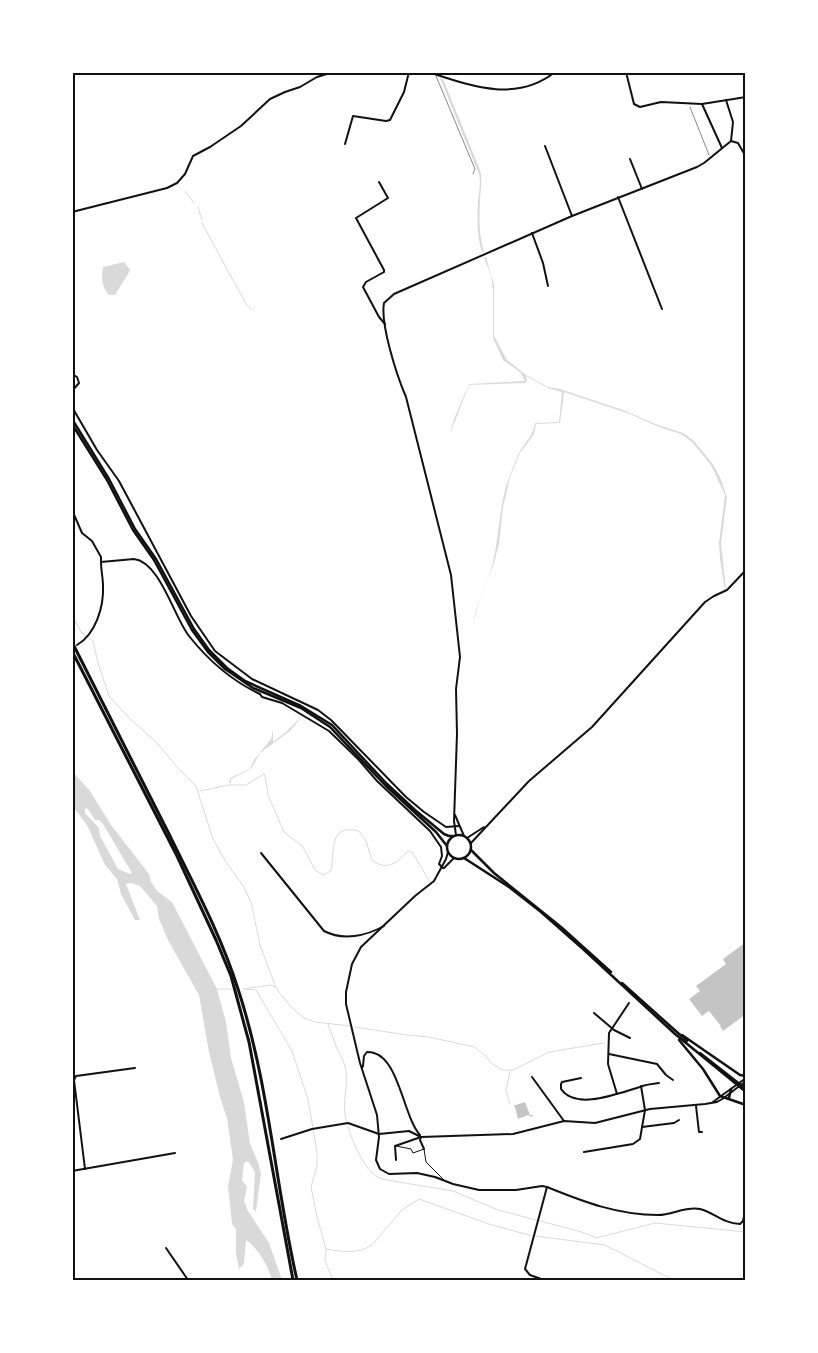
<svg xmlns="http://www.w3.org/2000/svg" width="818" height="1353" font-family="Karla,sans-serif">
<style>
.water{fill:#d9d9d9;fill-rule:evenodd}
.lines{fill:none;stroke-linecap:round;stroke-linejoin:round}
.stream{stroke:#d9d9d9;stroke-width:1}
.building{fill:#c4c4c4}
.path{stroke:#111;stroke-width:0.5}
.service{stroke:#111;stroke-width:0.5}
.pedestrian{stroke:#111;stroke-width:1}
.minor{stroke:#111;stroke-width:2}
.tertiary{stroke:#111;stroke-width:2}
.secondary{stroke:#111;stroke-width:2.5}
.trunk{stroke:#111;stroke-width:3}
.neatline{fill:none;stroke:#111;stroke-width:2}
</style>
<rect width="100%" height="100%" fill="#fff"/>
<!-- water -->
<g class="water">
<path d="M440,78L443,79L480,170C483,182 480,191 480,203C479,219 479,236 484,252H482C477,237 477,218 478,202C479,192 481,184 479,174Z"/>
<path d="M486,257L494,285V336L507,360L526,375L548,387L560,389L623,410L658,425L683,433L693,440L712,463L720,477L727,497L721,543L726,590H725L720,559L719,543L725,495L711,465L692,442L681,434L659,427L630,414L564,392L560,423L536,424L534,434L520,453L510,477L503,507L499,544L494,563L480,600L473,624C477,602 488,583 493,562C500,533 499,502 510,475C513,468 516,460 519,453C525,442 533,436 535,423L559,422L562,392L548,388L526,376L527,381L525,383L469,385L450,434L454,419L469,384L525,381L521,373L503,360L493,338V291L491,275L484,258Z"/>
<path d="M124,262L130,270L128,274L115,295H109C102,289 101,276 103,267Z"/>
<path d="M304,714L290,731L260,753L251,769L231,779V783H229L230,778L250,769L254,760L271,739L273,730V742L286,732Z"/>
<path d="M72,771L90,791L111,825L149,874L151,882L157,891L172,902L217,989L226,1022L231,1058L244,1102L250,1144L258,1162L261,1174L256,1211L253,1209L255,1172L248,1161L244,1163L242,1180L247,1187L244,1201L248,1211L269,1243L282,1280H272C268,1266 258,1248 246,1240L244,1264L239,1269L236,1254V1229L232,1224L228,1186L233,1160L227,1118L220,1097L209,1052L199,995L169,942L159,919L157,906L140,886L131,883L126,884L140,920H135L121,894L117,879L105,865L87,825L73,807ZM85,808L88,809L95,820H99L103,824L132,873L130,874L118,869L100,836L99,828L85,813Z"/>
</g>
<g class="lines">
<!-- stream -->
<g class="stream">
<path d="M185,191L194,203"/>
<path d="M198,207L202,220"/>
<path d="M202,223L234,282L247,305L251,309"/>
<path d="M72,615L81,632L93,641L98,663L109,696L128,717L157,743L178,768L196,786L213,839L226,862L244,887L251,902L260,945L276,988L290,1006L304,1018L315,1022L350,1026"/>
<path d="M200,791L228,785H246L264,774L265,776L268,795L284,832L303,847L315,870L323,875L331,871C335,852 328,823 359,831L366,841L372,860C387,872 398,862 408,851L412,852L430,882"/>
<path d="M217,989H232"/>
<path d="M243,989L271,985L275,987"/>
<path d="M245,989L256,990L292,1051L308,1099L317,1152V1166L311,1187L317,1217L326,1249L325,1261L333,1280"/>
<path d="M328,1024C331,1031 333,1039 336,1046C340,1055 345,1062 346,1072C348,1089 341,1106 347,1123"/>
<path d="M355,1027L407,1035L429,1037L474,1047L485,1055L492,1064L503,1070H513L549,1052L604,1043"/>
<path d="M510,1071L506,1091L510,1104"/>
<path d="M348,1126C351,1139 362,1163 372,1173C376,1177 382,1179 387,1180L453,1191L498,1210L582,1232L596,1238L655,1223L746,1232"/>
<path d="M535,1236L605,1245L673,1280"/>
<path d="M326,1249C341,1252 359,1254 372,1245L402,1210L419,1199L489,1224L532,1236"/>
</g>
</g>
<!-- building -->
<g class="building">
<path d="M746,942V1014L723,1031L720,1026H721L709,1011L702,1016L689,999L700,991L696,986L726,964L723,959Z"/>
<path d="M525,1102L530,1115H533L532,1117L528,1115L518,1119L515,1107L513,1106Z"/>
</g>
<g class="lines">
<!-- path -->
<path class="path" d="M690,107L709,155"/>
<!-- service -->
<path class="service" d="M436,76L475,169L473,174"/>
<!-- pedestrian -->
<path class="pedestrian" d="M396,1146L411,1149L413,1153L424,1149L426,1162L444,1180"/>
<!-- minor -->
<g class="minor">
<path d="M428,72C471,86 516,103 555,72"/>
<path d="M626,72L634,104L640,107L661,102L702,104L746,97"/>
<path d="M702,104L722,148"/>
<path d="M731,141L738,143L746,157"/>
<path d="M345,144L353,116L386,121L390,120L404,92L409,72"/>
<path d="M545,146L572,216"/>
<path d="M630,159L642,189"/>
<path d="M379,182L388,198L356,218L384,270V272L366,282L363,287L379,317L385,324"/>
<path d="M618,197L662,309"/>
<path d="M72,212L167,188L177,183L185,174L193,156L210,147L241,126L270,99L285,92L300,87L317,77L333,72"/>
<path d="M532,233L543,263L548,286"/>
<path d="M745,257H746"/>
<path d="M72,374L77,377L79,383L72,391"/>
<path d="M72,407L97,450L119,481L191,616L215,651L252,679L318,710L331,720L406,797L424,812L446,827L459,826"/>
<path d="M72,510L82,533L92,541L101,557V562L134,559C160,562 174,617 189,636C208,660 232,681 260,694"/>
<path d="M77,645C96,634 104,606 103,586C103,578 101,570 101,562"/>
<path d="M260,694L262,697L282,703L329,731L358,759L377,781L430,831L441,847L442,856L439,864L443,868"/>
<path d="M455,815L464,836"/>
<path d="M456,835L454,821L457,734L456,689L460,657L451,575L406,397C397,376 380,324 384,303L394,294L572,216L697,167L704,163L731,141L733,122L726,100"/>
<path d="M467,838L484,827"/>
<path d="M471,843L529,781L592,727L705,602L714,596L727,590L746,570"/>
<path d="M448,852L446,859L434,881L415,896L361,947L352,964L346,992V1004L360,1063L377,1115L379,1137L376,1160L380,1169L389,1174L417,1173L435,1177L453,1184L479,1190H516L542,1186L547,1187C584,1202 618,1215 658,1215C672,1215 686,1206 700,1209C715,1213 722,1223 740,1224L743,1221L746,1207"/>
<path d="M261,853L324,931C343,941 366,936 384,926"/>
<path d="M444,868L454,858"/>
<path d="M594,1013L614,1030L630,1038"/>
<path d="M609,1054L657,1064L666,1075L673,1080"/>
<path d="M362,1068L363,1066L364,1056L367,1052C399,1051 402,1115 420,1135"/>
<path d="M532,1077L564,1121"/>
<path d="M581,1078L562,1082L561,1084V1089C576,1111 619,1093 640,1087C646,1084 653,1084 659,1083"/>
<path d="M617,1094L608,1064L609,1033L629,1003"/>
<path d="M713,1102L721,1096"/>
<path d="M696,1106L699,1132H702"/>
<path d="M642,1127L674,1123L679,1120"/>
<path d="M421,1137L420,1140L424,1149"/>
<path d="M281,1139L312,1129L348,1123L379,1134L409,1131L421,1137"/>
<path d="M584,1152L633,1144L640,1139L645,1110L641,1086"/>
<path d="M396,1160L395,1146L421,1137L513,1134L564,1121L595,1123L650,1109L705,1104L717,1102L724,1098"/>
<path d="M85,1169L74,1080L76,1076L135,1068"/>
<path d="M72,1171L175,1153"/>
<path d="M166,1248L188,1280"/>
<path d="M544,1280L530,1275L525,1269L547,1187"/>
</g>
<!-- tertiary -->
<g class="tertiary">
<path d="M721,1096L746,1078"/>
<path d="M725,1097L746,1081"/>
</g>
<!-- secondary -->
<g class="secondary">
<path d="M72,419L109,479L135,529L156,559L194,629L209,650L227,668L245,681L301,706L332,725L387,784L415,810L444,834L449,836H453"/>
<path d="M72,424L107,480L133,530L154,560L192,630L208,652L225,669L253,688L301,708L330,727L386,786L436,832L447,846"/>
<circle cx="459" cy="847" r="12"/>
<path d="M471,850L494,873L561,927L611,972"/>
<path d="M464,858L509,887L541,912L583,949L675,1034L746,1092"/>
<path d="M622,983L687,1041"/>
<path d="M682,1035L740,1075L746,1076"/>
<path d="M679,1040L703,1069L720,1096L746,1105"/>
<path d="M700,1053L746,1089"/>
<path d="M729,1098L731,1089"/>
</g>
<!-- trunk -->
<g class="trunk">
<path d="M72,642C104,706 136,770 169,834C194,885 221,935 238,989C269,1083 275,1184 297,1280"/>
<path d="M72,651L177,856L216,940L231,976L249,1042L293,1280"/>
</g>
</g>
<!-- border -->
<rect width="818" height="1353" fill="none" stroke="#ffffff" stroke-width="148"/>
<rect x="74" y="74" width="670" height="1205" class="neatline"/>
</svg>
